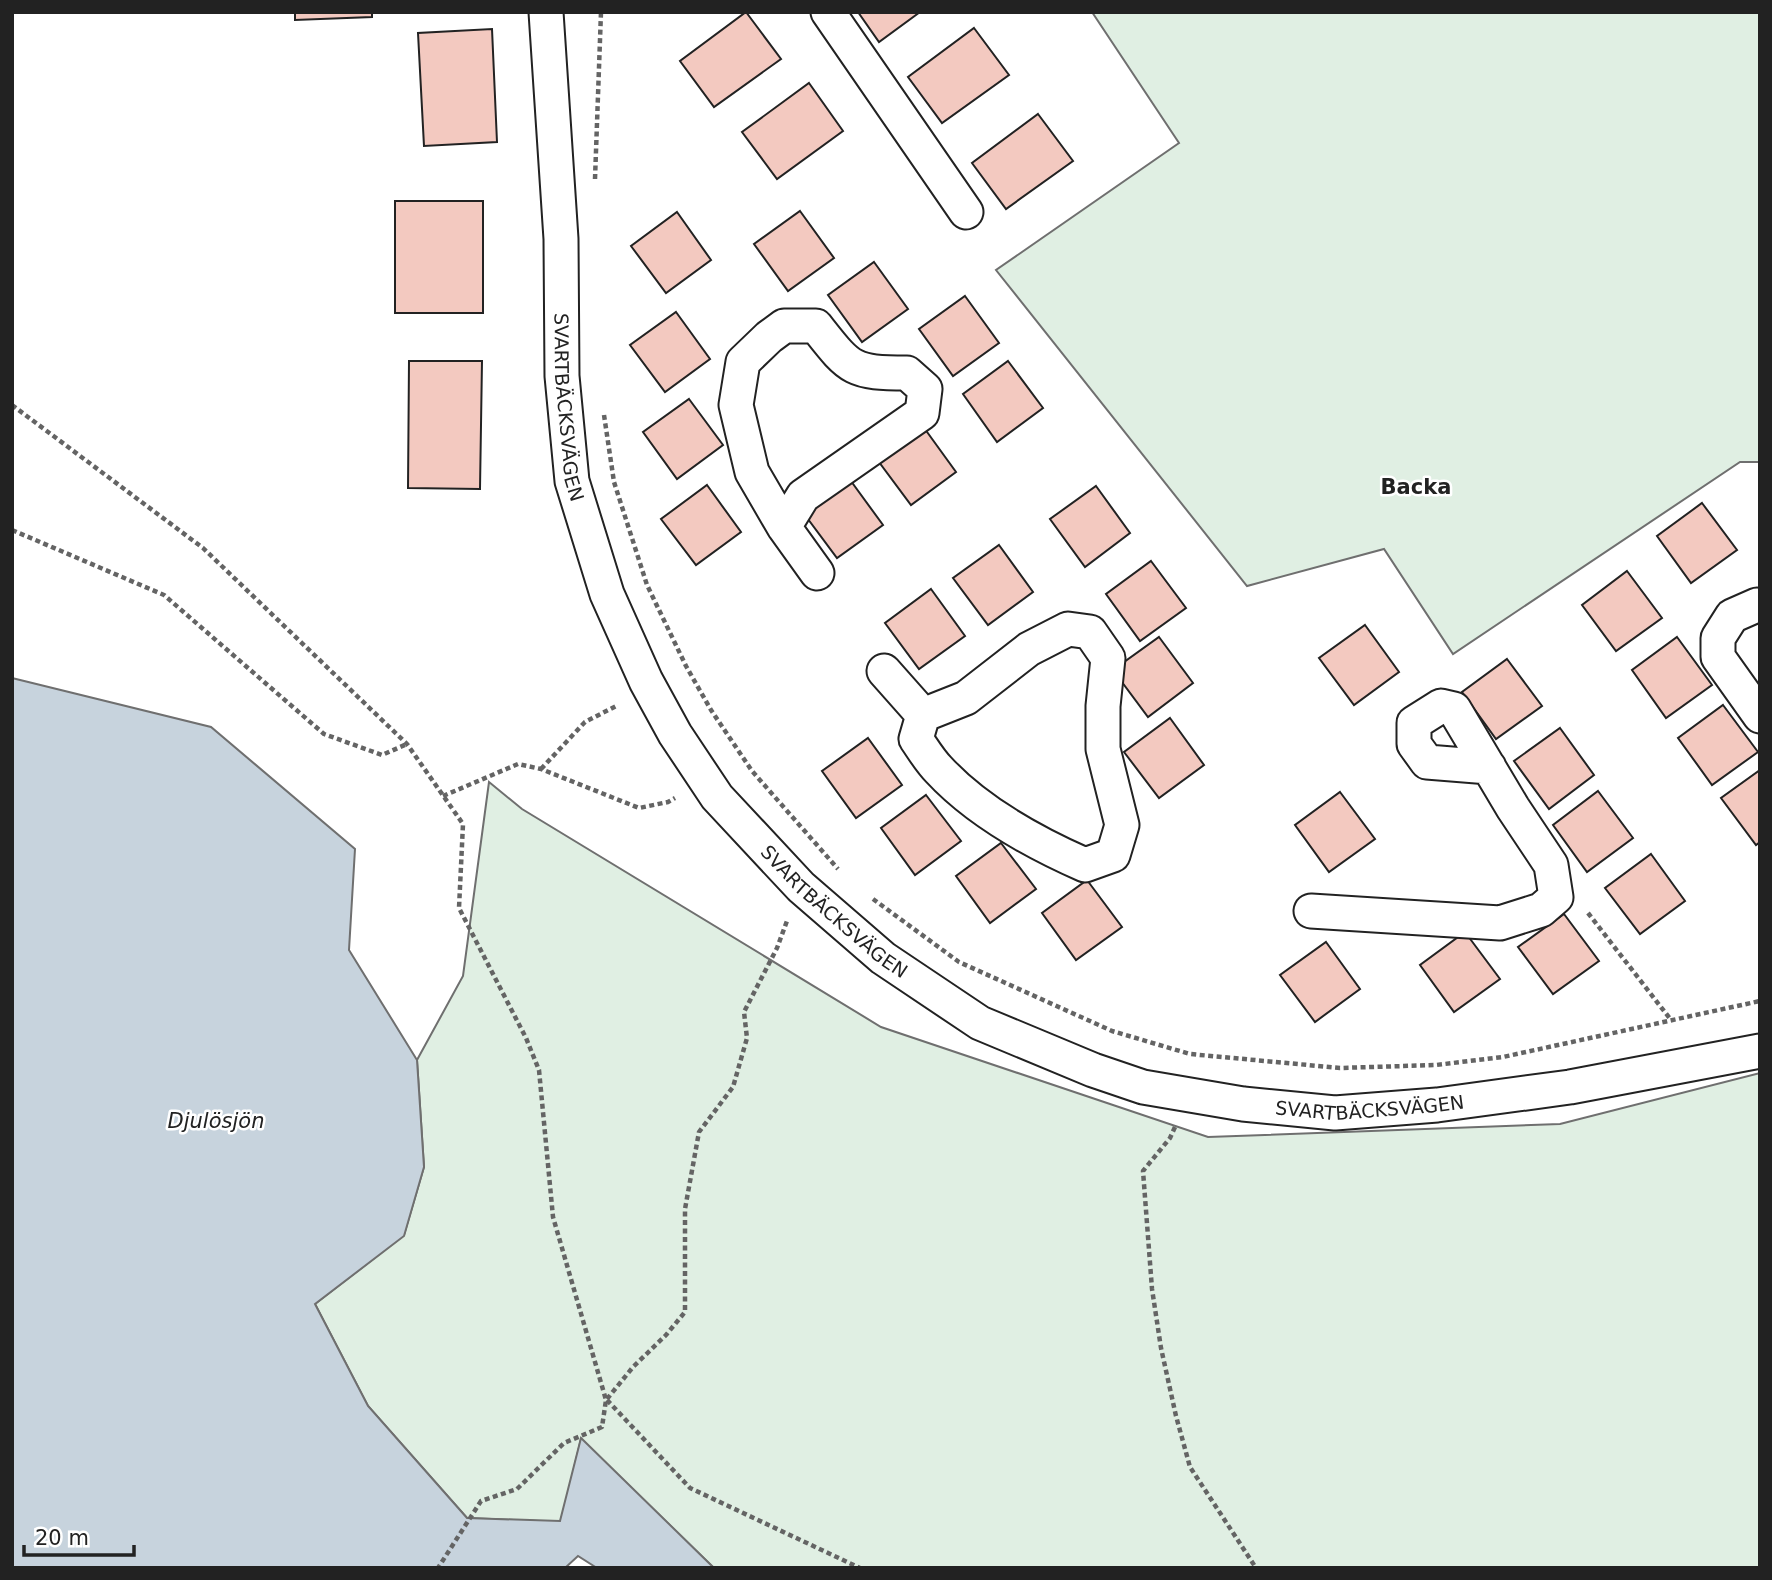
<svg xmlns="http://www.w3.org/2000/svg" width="1772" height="1580" font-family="'DejaVu Sans',sans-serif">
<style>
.green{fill:#e0efe3;stroke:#6f6f6f;stroke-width:2}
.water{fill:#c7d3dd;stroke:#6f6f6f;stroke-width:2}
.building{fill:#f3c9c0;stroke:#222;stroke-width:2}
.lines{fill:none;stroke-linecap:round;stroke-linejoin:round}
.minor-casing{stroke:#222;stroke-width:37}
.path{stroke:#646464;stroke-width:4.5;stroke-dasharray:5 3.5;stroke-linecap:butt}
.minor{stroke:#fff;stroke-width:33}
.labels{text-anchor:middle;stroke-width:5;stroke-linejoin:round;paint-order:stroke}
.street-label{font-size:19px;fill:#222;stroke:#fff}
.neighbourhood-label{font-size:21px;font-weight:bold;fill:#222;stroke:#fff}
.water-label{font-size:21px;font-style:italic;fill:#222;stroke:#fff}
</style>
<rect width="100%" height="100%" fill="#fff"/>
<!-- green -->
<g class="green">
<path d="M1092,12H1760V462H1740L1453,654L1384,549L1247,586L996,270L1179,143Z"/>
<path d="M489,782L522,809L881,1027L1208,1137L1560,1124L1760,1073V1568H714L581,1439L561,1522L467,1518L368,1406L315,1304L404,1235L424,1167L417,1060L463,976Z"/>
</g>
<!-- water -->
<path class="water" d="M12,678L211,727L355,849L349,950L417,1060L424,1167L404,1236L315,1304L368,1406L467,1518L560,1521L581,1438L714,1568H597L578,1556L565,1568H12Z"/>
<!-- building -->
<g class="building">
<path d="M295,12H372V17L295,20Z"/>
<path d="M746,12L781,59L714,107L680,61Z"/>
<path d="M858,12H920L879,42Z"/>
<path d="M974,28L1009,75L942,123L908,77Z"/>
<path d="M492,29L497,142L424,146L418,33Z"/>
<path d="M809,83L843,131L777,179L742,132Z"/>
<path d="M1038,114L1073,161L1006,209L972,163Z"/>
<rect x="395" y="201" width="88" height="112"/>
<path d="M800,211L834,258L788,291L754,244Z"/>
<path d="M677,212L711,260L666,293L631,246Z"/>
<path d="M874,262L908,309L862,342L828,295Z"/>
<path d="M965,296L999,343L953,376L919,329Z"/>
<path d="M676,312L710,359L665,392L630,345Z"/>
<path d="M409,361H482L480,489L408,488Z"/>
<path d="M1008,361L1043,408L997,442L963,394Z"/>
<path d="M689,399L723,445L677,479L643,432Z"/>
<path d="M922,425L956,472L911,505L876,458Z"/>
<path d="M848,477L883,525L837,558L802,511Z"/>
<path d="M707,485L741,532L696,565L661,519Z"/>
<path d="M1096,486L1130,533L1085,567L1050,519Z"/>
<path d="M1702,503L1737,550L1691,583L1657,536Z"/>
<path d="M999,545L1033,592L988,625L953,578Z"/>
<path d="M1151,561L1186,608L1140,641L1106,594Z"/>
<path d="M1627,571L1662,618L1616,651L1582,605Z"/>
<path d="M931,589L965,636L919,669L885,623Z"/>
<path d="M1365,625L1399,672L1354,705L1319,658Z"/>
<path d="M1159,637L1193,683L1148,717L1113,670Z"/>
<path d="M1677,637L1712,685L1666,718L1632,670Z"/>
<path d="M1507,659L1542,706L1496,739L1462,692Z"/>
<path d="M1723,705L1758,752L1712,785L1678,738Z"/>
<path d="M1170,718L1204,765L1159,798L1124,752Z"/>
<path d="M1560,728L1594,775L1549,809L1514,761Z"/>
<path d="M868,738L902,785L856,818L822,771Z"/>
<path d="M1760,770V842L1756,845L1721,798Z"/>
<path d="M1598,791L1633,838L1587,872L1553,825Z"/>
<path d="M1340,792L1375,839L1329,872L1295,825Z"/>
<path d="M926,795L961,841L915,875L881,828Z"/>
<path d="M1001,843L1036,889L990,923L956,876Z"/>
<path d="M1651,854L1685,901L1640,934L1605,888Z"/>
<path d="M1087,880L1122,927L1076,960L1042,913Z"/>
<path d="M1564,914L1599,961L1553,994L1518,947Z"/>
<path d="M1465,932L1500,979L1454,1012L1420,965Z"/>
<path d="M1326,942L1360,989L1315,1022L1280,975Z"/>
</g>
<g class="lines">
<!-- minor casing -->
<g class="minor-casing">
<g id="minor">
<path id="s1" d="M546,12L561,239L562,376L572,481L607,594L646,681L675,734L717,797L801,887L883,958L980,1023L1093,1070L1143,1087L1243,1104L1335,1113L1437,1105L1570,1087L1760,1051"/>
<path d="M828,12L966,212"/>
<path d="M784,527L803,496L922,413L925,389L907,373C851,373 850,369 816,326H784L769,337L743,362L736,405L752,472L784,527L817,573"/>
<path d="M1760,606L1757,605L1732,616L1718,638V657L1760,716"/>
<path d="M884,671L923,715L966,698L1029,649L1068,629L1090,632L1108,658L1103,706V749L1122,825L1113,855L1085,865C1035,843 977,811 939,770C930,761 923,749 916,739L923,715"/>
<path d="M1311,911L1500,923L1541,910L1556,897L1551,865L1513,808L1454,709L1441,706L1414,723V744L1427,762L1489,767"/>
</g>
</g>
<!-- path -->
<g class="path">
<path d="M595,179L601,12"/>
<path d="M12,405L203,548L407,744L463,824L459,908L526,1038L539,1070L553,1217L606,1400L602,1427L564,1443L517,1489L481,1501L438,1568"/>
<path d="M604,415L614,482L647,585L686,666L711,710L752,771L838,869"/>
<path d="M12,530L164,595L324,734L382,755L407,744"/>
<path d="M541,769L585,722L618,705"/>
<path d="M443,796L518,764L541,769L639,808L668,802L675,798"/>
<path d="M873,899L959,962L1112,1031L1190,1054L1340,1068L1436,1065L1503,1057L1760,1001"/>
<path d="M1588,913L1671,1020"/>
<path d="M1175,1127L1170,1138L1143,1171L1152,1289L1161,1348L1176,1416L1190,1467L1256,1568"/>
<path d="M607,1399L633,1367L666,1335L685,1312V1209L699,1132L733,1087L747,1038L744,1012L777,948L787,921"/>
<path d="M607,1400L690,1488L860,1568"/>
</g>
<!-- minor -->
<use href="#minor" class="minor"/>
</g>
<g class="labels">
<!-- street labels -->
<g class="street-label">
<text dy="7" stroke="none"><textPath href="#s1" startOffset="396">SVARTBÄCKSVÄGEN</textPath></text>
<text dy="7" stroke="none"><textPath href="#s1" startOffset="984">SVARTBÄCKSVÄGEN</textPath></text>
<text dy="7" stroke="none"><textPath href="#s1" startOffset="1572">SVARTBÄCKSVÄGEN</textPath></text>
</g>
<!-- neighbourhood labels -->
<g class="neighbourhood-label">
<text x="1416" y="494">Backa</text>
</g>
<!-- water labels -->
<g class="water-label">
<text x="216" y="1128">Djulösjön</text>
</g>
</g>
<!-- border -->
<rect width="1772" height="1580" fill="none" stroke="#222222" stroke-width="28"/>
<!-- scale -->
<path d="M24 1545v10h110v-10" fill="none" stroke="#222222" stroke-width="3.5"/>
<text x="35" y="1545" font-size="21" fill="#222222" stroke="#ffffff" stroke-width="5" paint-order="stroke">20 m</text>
</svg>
